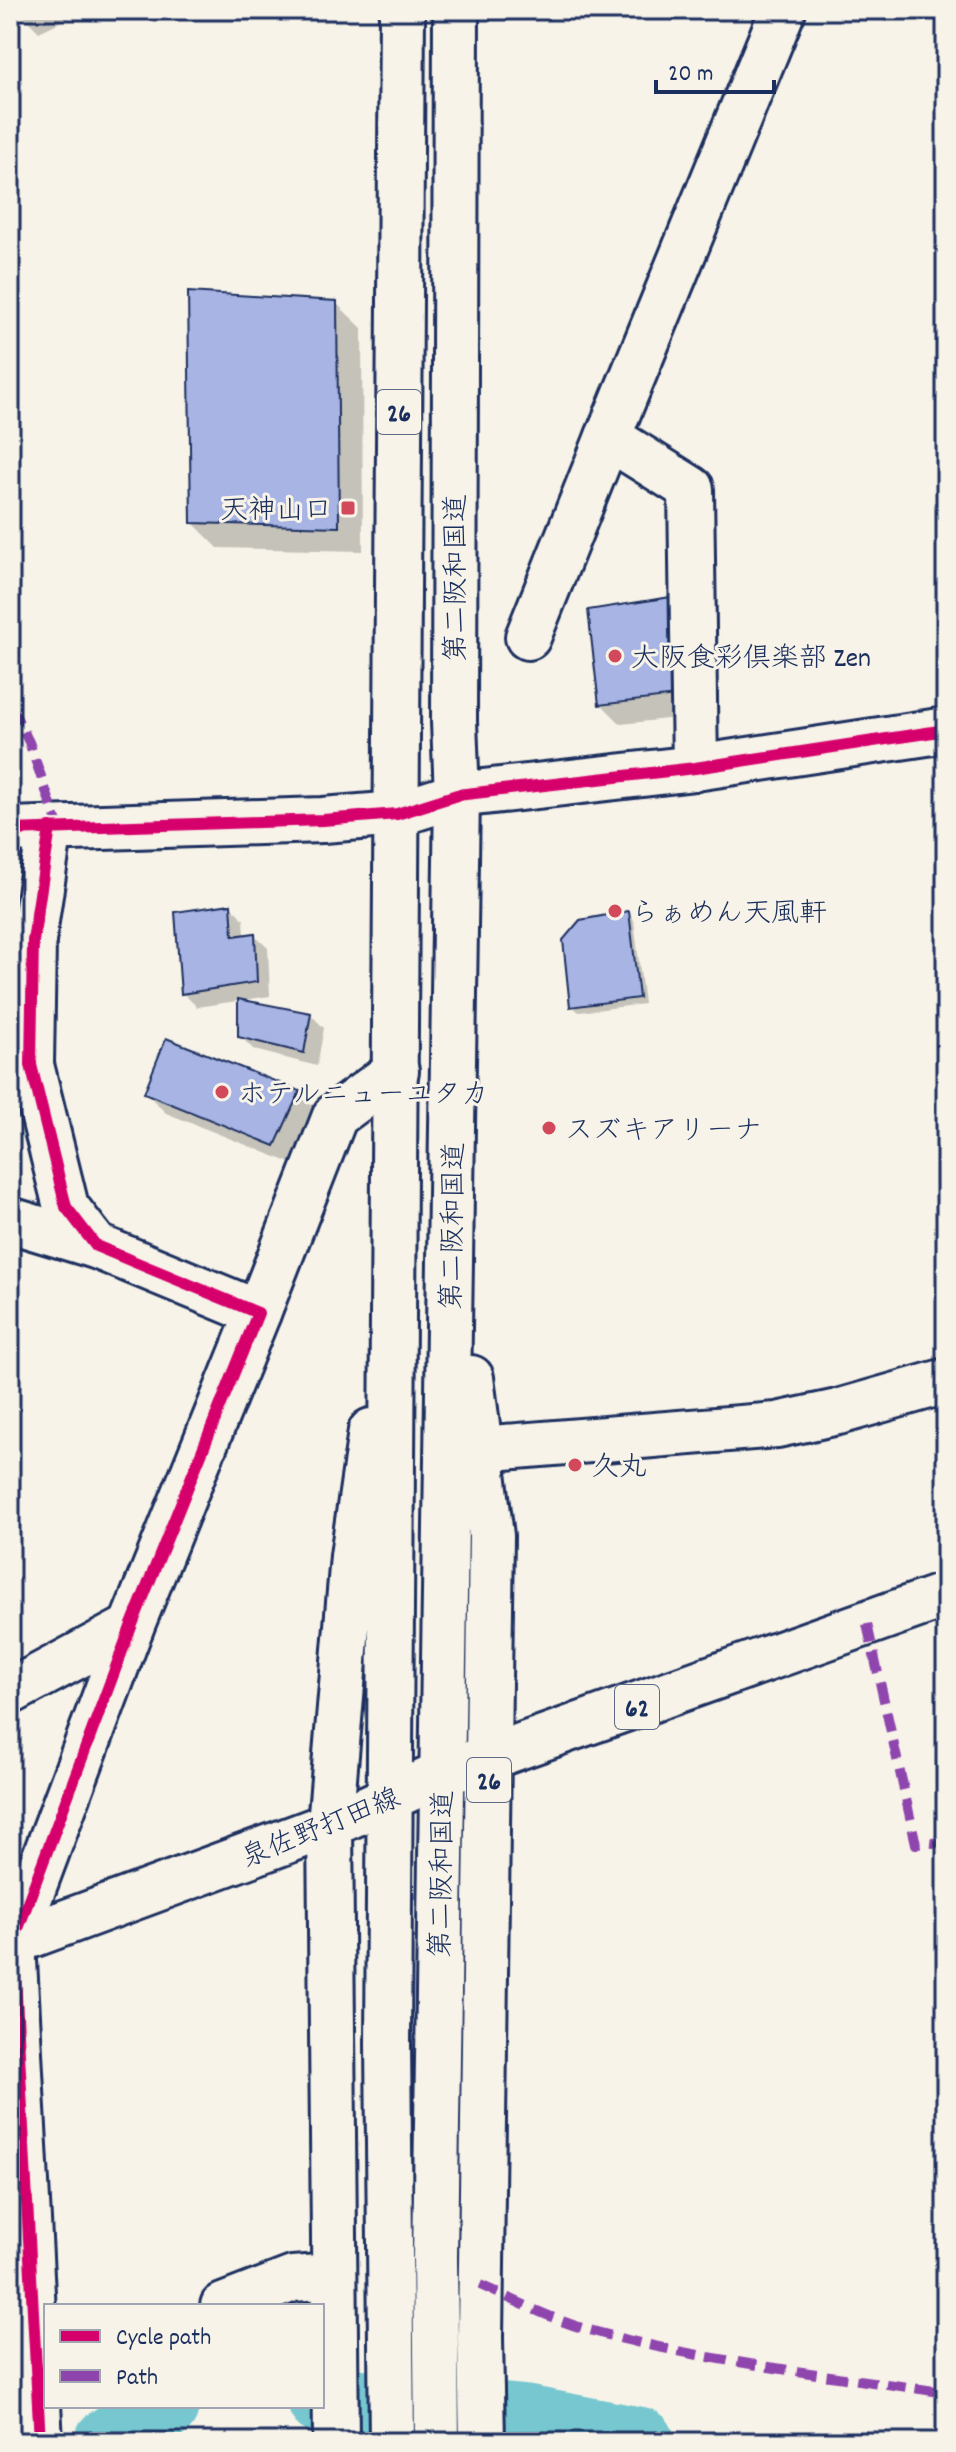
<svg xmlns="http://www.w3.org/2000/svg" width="956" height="2452" font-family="Dekko,'Klee One',sans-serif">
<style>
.shadow{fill:#0003}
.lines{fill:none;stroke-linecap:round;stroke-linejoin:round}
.river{stroke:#76c7cf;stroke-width:70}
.building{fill:#a7b4e4;stroke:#1b2f5e;stroke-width:2}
.minor-casing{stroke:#1b2f5e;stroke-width:50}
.major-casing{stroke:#1b2f5e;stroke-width:50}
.highway-casing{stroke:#1b2f5e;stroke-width:50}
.minor{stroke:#f7f3e8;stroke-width:44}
.major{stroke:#f7f3e8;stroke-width:44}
.highway{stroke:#f7f3e8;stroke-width:44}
.quiet{stroke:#8e44ad;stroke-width:10;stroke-dasharray:20 10;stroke-linecap:butt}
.cycleway-casing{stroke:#f7f3e8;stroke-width:17}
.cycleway{stroke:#d6006c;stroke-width:12}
.poi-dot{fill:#d1495b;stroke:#f7f3e8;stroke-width:3}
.labels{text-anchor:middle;stroke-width:6;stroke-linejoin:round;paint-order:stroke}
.shield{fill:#f7f3e8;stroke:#5d6a87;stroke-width:2}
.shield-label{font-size:26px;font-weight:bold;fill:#1b2f5e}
.poi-label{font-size:28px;fill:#1b2f5e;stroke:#f7f3e8;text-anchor:start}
.street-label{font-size:28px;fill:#1b2f5e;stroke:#f7f3e8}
</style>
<rect width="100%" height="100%" fill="#f7f3e8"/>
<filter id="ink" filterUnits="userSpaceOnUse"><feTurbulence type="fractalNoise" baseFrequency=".0125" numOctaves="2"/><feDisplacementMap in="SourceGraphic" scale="16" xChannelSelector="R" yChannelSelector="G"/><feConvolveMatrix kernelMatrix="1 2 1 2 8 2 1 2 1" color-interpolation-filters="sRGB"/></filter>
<g filter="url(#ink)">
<!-- shadow -->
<g class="shadow">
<path d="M17,10H85L39,32Z"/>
<path d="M336,303L362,328L363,551L218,548L193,523Z"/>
<path d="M591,612L704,715L621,724L601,704Z"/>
<path d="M231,906L244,920L245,936L254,935L268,948L270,996L197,1007L183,993Z"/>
<path d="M628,913L634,920L644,1004L579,1012L572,1006Z"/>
<path d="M310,1014L324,1028L317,1066L254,1050L240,1036Z"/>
<path d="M146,1093H299L319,1113L296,1165L166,1113Z"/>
</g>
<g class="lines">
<!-- river -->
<g class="river">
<path d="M322,2400L523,2420L640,2442"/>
<path d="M109,2442L164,2406"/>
</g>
</g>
<!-- building -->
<g class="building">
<path d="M188,292L337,301L339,527L191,523Z"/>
<path d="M671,597L685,695L599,705L588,610Z"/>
<path d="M231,904L233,936L255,933L257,982L181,994L175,912Z"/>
<path d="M629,911L639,998L570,1007L563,940L580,920Z"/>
<path d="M238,999L311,1013L304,1053L238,1037Z"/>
<path d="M166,1038L300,1091L275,1146L144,1093Z"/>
</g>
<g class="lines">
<!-- minor casing -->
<g class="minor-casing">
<g id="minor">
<path d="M528,637L608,437"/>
<path d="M695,768L691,489L608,437L783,10"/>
<path d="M10,830L323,820L397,814L457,795L695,768L946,730"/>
<path d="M10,1220L96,1246"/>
<path d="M258,1313L335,1116L396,1071"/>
<path d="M480,1449L777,1425L838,1412L946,1381"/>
<path d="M10,1692L131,1627"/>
<path d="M223,2306L293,2279L332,2276"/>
<path d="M40,2442L13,1942L131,1627L258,1313L96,1246L66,1207L31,1065L33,941L50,828"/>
</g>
</g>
<!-- major casing -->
<g class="major-casing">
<path id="major" d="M10,1943L330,1825L442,1774L946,1595"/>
</g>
<!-- highway casing -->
<g class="highway-casing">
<g id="highway">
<path d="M471,1378L491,1536L480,2338L482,2442"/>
<path d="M336,2442L330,1825L353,1556L371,1431"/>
<path d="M392,2442L388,2043L402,10"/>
<path d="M437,2442L435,2258L457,795L454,722L456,10"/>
</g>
</g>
<!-- minor -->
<use href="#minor" class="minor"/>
<!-- major -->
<use href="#major" class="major"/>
<!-- highway -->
<use href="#highway" class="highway"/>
<!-- quiet -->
<g class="quiet">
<path d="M10,705L29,742L59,828"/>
<path d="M867,1624L916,1844L946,1842"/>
<path d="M480,2285C517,2301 554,2321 593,2331C708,2363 828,2374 946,2393"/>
</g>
<!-- cycleway casing -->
<g class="cycleway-casing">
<g id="cycleway">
<path d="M10,830L323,820L397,814L457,795L695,768L946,730"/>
<path d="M40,2442L13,1942L131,1627L258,1313L96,1246L66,1207L31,1065L33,941L50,828"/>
</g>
</g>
<!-- cycleway -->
<use href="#cycleway" class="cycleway"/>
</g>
</g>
<!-- markers -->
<g class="poi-dot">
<rect x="340" y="500" width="16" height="16" rx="4"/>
<circle cx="615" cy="656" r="8"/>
<circle cx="615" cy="911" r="8"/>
<circle cx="222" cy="1092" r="8"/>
<circle cx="549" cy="1128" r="8"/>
<circle cx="575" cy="1465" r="8"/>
</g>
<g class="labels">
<!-- shield labels -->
<g class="shield">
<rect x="377" y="390" width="44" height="44" rx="6"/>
<rect x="615" y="1685" width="44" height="44" rx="6"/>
<rect x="467" y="1758" width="44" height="44" rx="6"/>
</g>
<g class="shield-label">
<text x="399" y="421">26</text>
<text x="637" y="1716">62</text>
<text x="489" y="1789">26</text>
</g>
<!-- poi labels -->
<g class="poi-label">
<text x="332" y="518" text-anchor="end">天神山口</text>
<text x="631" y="666">大阪食彩倶楽部 Zen</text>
<text x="631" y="921">らぁめん天風軒</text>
<text x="238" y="1102">ホテルニューユタカ</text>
<text x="565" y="1138">スズキアリーナ</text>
<text x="591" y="1475">久丸</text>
</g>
<!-- street labels -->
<g class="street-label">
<text transform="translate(454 578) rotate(-90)" y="10">第二阪和国道</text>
<text transform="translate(451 1226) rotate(-89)" y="10">第二阪和国道</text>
<text transform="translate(320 1826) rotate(-22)" y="10">泉佐野打田線</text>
<text transform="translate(440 1874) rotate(-89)" y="10">第二阪和国道</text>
</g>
</g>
<!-- margin -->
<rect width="956" height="2452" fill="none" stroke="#f7f3e8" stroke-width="40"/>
<rect x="20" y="20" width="916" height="2412" fill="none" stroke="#1b2f5e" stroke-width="3" filter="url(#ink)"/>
<!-- legend -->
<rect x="44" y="2304" width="280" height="104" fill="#f7f3e8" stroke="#9fa5b1" stroke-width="2"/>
<rect x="60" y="2330" width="40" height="12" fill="#d6006c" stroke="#9fa5b1" stroke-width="2"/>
<text x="116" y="2344" font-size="24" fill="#1b2f5e">Cycle path</text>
<rect x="60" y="2370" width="40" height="12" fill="#8e44ad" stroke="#9fa5b1" stroke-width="2"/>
<text x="116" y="2384" font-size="24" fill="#1b2f5e">Path</text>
<!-- scale -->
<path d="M656 80v12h118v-12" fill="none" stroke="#1b2f5e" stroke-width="4"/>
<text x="668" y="80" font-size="24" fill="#1b2f5e" stroke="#f7f3e8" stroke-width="6" paint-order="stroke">20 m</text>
</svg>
